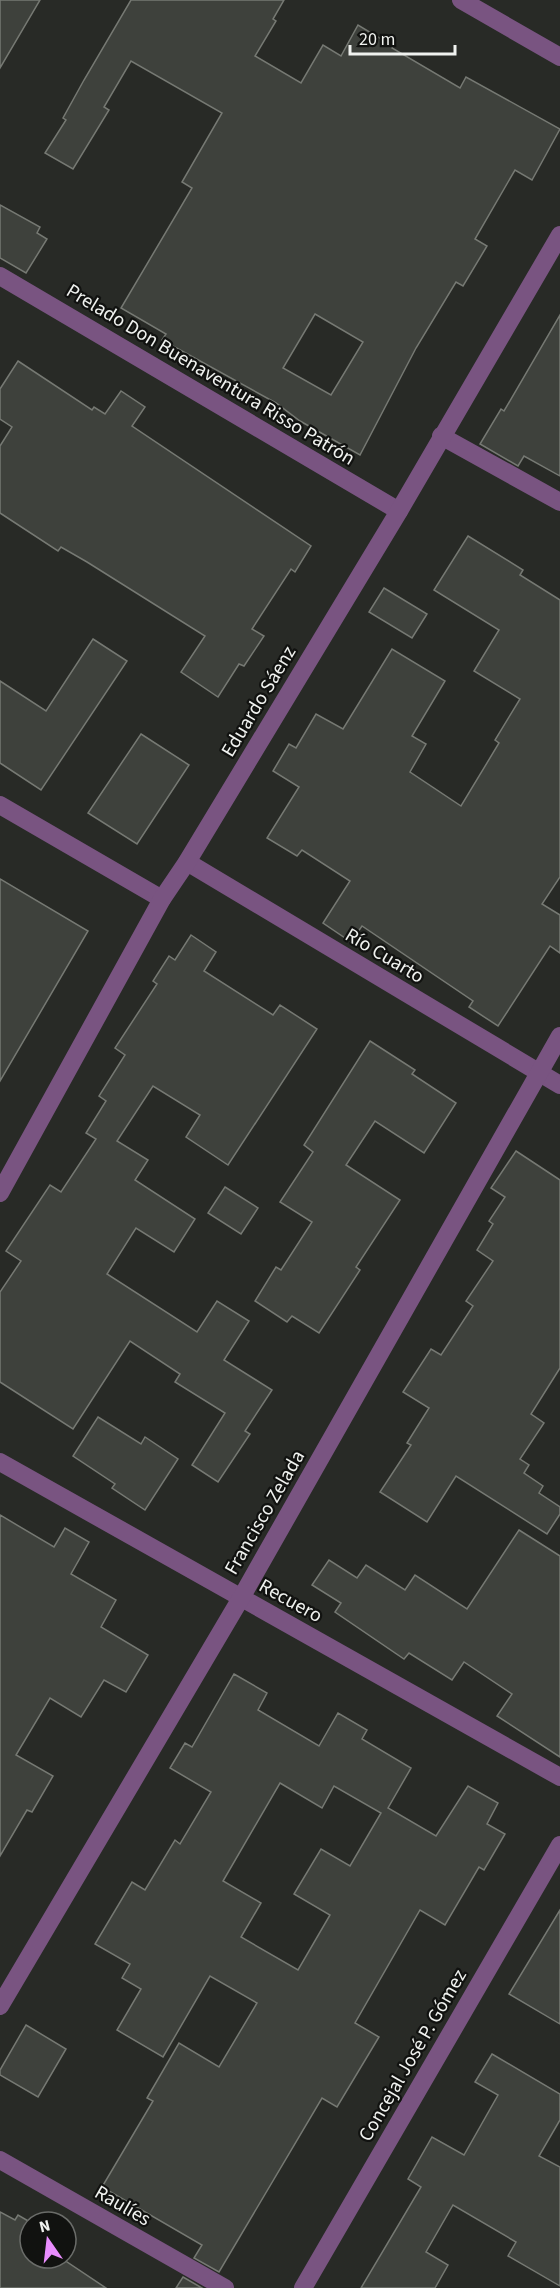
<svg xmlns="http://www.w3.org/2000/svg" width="560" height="2288" font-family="'Source Sans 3',sans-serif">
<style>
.building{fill:#3e413c;stroke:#767973;stroke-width:1.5;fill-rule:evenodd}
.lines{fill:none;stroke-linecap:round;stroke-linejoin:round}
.minor{stroke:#795481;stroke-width:18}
.labels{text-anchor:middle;stroke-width:4.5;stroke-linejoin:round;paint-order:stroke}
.street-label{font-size:20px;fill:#f0f2ef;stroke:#111210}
</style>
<rect width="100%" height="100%" fill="#282a26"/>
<!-- building -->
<g class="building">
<path d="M0,0H40L0,68Z"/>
<path d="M131,0H284L273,19L276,21L255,56L301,83L323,45L341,56L358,25L393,46L392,48L460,88L466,77L560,129L532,180L515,170L475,239L487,246L463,286L456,282L416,348L360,455L300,421L276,403L162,340L166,334L121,308L192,188L182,182L222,113L131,61L104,107L109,110L73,169L45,153L66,120L63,118L84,80ZM315,314L363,342L331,395L283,368Z"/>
<path d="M0,205L40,227L37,233L47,239L26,273L0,258Z"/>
<path d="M560,315V476L524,456L518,466L480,444L501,409L504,411Z"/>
<path d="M18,361L92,410L94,407L105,414L121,391L145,407L132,426L311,546L295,572L291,569L252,629L264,636L244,666L239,664L218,697L181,672L205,636L87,562L61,547L58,551L0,513V446L12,427L0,419V389Z"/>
<path d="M468,536L523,570L520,575L560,600V877L542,904L560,915V953L550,946L498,1026L469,1007L473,1001L362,926L351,942L323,923L350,881L302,850L297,856L267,838L299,787L273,771L289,744L296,748L316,714L343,729L392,649L445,681L412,736L426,744L410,772L461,806L499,743L495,740L520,699L474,671L499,630L434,590Z"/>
<path d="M384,588L427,614L412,638L369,612Z"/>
<path d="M93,639L127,661L41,790L0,763V681L46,711Z"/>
<path d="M141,734L189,765L137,844L88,813Z"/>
<path d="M0,879L88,931L0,1081Z"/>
<path d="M191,935L216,952L204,971L273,1015L280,1005L317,1029L228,1165L186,1137L200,1115L153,1086L117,1141L148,1160L135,1180L195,1219L174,1252L136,1228L107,1274L197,1332L217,1301L249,1321L224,1360L272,1390L245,1431L250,1434L218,1482L192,1465L225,1413L175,1382L180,1374L130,1341L73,1429L0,1382V1292L21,1261L6,1251L50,1185L61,1192L96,1139L86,1133L106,1101L99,1096L125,1055L115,1048L157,984L153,981L169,956L175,960Z"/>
<path d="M370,1041L415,1070L412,1074L456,1103L424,1153L375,1121L346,1165L400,1200L356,1267L360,1270L319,1333L292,1316L287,1322L255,1301L276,1267L281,1270L312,1222L280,1202L313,1152L304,1145Z"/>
<path d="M516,1151L560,1180V1368L531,1414L544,1423L520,1459L529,1465L524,1473L543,1486L539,1493L560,1507V1514L547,1534L456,1476L427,1522L380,1492L411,1445L407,1443L429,1408L403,1392L431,1349L441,1355L473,1306L466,1301L493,1261L477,1250L493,1224L489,1221L505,1197L491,1188Z"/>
<path d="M225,1187L258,1208L241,1234L208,1213Z"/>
<path d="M98,1417L141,1444L145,1437L178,1459L145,1510L112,1488L115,1484L73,1456Z"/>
<path d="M0,1515L54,1547L65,1528L89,1542L71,1574L116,1600L101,1627L148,1655L126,1692L104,1680L81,1717L50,1698L16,1755L53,1776L32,1812L27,1810L0,1856Z"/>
<path d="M519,1530L560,1556V1757L497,1716L512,1694L464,1662L452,1680L409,1653L404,1659L335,1612L341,1603L312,1585L329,1560L357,1578L366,1565L405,1590L415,1575L467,1609Z"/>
<path d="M234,1674L267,1693L258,1710L319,1746L338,1713L367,1730L362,1739L411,1768L388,1808L436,1836L468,1786L498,1803L487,1824L505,1834L484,1870L479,1867L445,1925L420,1910L355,2023L379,2037L337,2107L322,2098L219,2272L194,2258L202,2245L102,2187L153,2101L147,2098L179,2043L219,2067L257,2003L210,1976L163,2057L117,2030L141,1989L122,1978L130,1964L95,1944L132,1882L145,1890L175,1840L180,1844L211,1792L170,1768L185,1743L192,1747ZM280,1783L322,1808L334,1786L381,1813L350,1866L321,1849L294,1894L330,1915L298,1970L241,1937L261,1903L223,1881Z"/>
<path d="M560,1910V2024L509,1994Z"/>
<path d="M26,2025L66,2049L38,2097L0,2075V2070Z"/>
<path d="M492,2054L560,2094V2120L539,2156L560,2167V2286L508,2256L516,2242L453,2205L426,2252L448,2265L435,2288H361L421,2187L408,2179L432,2137L464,2155L498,2095L475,2082Z"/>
<path d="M0,2212L15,2220L18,2215L30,2222V2258H61L106,2288H0Z"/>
<path d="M183,2277L202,2288H176Z"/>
</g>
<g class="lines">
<!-- minor -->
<g class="minor">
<path d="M461,0L560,57"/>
<path d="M0,276L399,511"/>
<path d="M441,436L560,502"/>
<path d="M0,805L162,899"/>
<path d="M187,862L560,1085"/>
<path d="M0,1193L162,899L187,862L399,511L560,235"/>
<path d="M0,1462L560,1777"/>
<path d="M0,2006L241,1598L560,1036"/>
<path d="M0,2160L225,2288"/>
<path d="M303,2288L560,1845"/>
</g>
</g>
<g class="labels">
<!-- street labels -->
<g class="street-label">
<text transform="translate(211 374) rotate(31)" y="7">Prelado Don Buenaventura Risso Patrón</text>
<text transform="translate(258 701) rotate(-59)" y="7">Eduardo Sáenz</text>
<text transform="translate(385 955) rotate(31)" y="7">Río Cuarto</text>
<text transform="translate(264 1512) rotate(-60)" y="7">Francisco Zelada</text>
<text transform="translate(291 1600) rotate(29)" y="7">Recuero</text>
<text transform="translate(412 2055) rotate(-60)" y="7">Concejal José P. Gómez</text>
<text transform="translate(123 2205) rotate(30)" y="7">Raulíes</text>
</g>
</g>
<!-- north arrow -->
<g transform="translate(48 2240) rotate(346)"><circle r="28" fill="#111210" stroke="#6a6c69" stroke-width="1.5"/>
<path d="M0-4.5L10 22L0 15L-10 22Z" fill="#e98dfe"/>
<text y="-9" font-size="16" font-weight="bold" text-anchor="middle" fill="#f0f2ef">N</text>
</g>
<!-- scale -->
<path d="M350 45v9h105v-9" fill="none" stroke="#f0f2ef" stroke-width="3"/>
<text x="359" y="45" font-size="18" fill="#f0f2ef" stroke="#111210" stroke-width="4.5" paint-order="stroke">20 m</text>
</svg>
